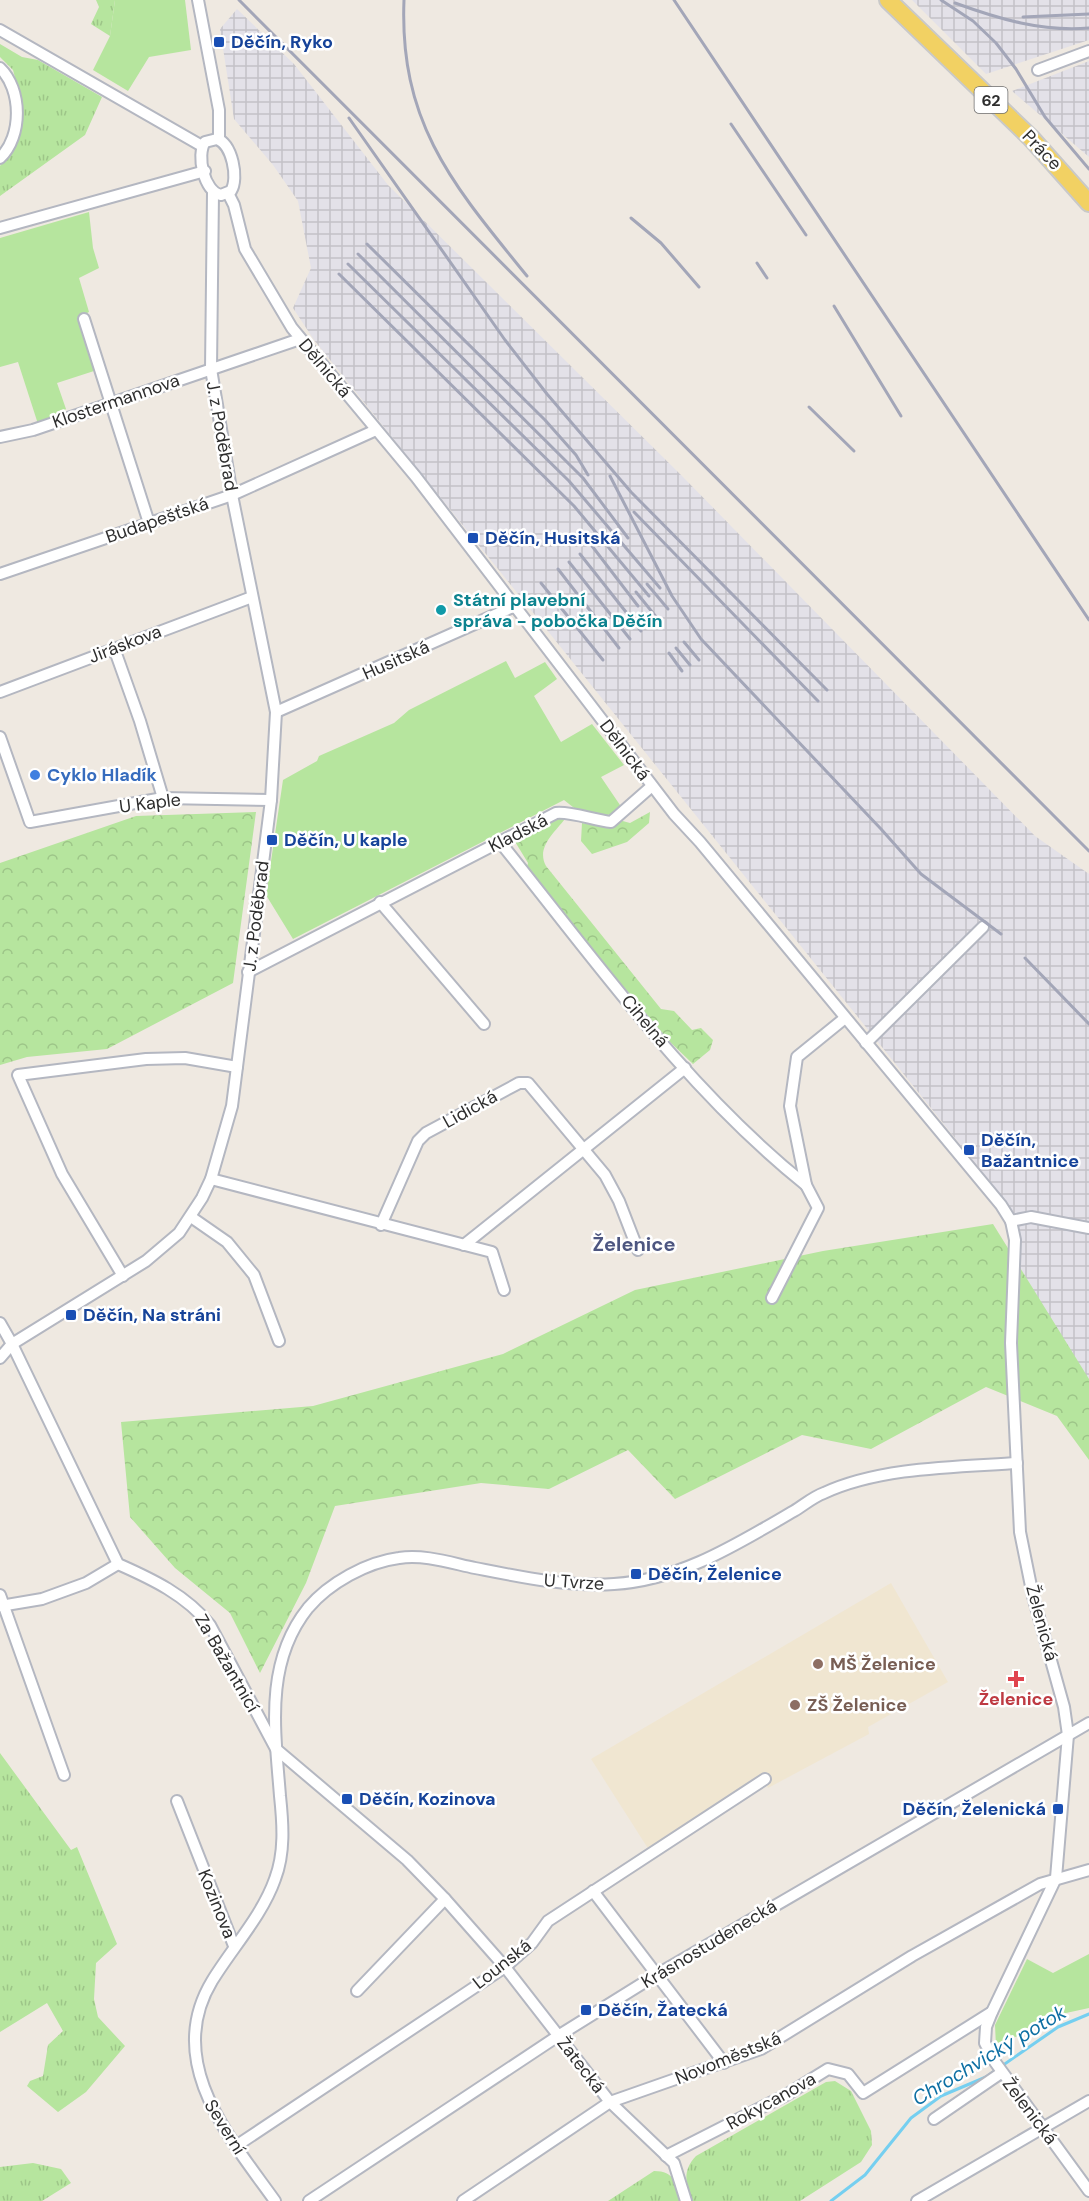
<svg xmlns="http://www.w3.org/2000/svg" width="1089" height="2201" font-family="'DM Sans',sans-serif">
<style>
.industrial{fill:url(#industrial-grid)}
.education{fill:#f0e6d1}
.grass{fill:url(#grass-tufts)}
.forest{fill:url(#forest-crowns)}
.garden{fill:#b6e59e}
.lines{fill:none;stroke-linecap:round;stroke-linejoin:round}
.stream{stroke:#75cff0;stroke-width:3}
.minor-casing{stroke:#b4b7c1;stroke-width:14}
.primary-casing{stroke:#c9c9c9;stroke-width:20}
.minor{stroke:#fff;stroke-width:10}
.primary{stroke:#f2d163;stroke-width:16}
.rail{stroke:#a3a6b8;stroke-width:3}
.transit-dot{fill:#1a4fb4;stroke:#fff;stroke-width:2}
.culture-dot{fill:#0f9aa8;stroke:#fff;stroke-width:2}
.shop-dot{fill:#3f7fe0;stroke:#fff;stroke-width:2}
.education-dot{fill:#8d6e63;stroke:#fff;stroke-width:2}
.health-dot{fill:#e0444e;stroke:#fff;stroke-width:2}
.labels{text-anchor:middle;stroke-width:5;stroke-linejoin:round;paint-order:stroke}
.shield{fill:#fff;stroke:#6d6d6d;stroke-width:1.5}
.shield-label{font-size:16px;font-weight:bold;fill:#2e2e2e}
.transit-label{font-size:18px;font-weight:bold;fill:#164399;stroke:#fff;text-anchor:start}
.street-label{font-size:18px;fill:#2e2e2e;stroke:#fff}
.culture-label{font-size:18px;font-weight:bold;fill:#0d838f;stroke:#fff;text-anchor:start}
.shop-label{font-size:18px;font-weight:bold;fill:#366cbe;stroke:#fff;text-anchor:start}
.education-label{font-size:18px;font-weight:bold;fill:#785e54;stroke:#fff;text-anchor:start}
.health-label{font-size:18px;font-weight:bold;fill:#be3a42;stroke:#fff}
.neighbourhood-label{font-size:20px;font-weight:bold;fill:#4d5680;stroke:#fff}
.water-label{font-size:20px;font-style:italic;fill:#0d6fa3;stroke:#fff}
</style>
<defs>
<pattern id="industrial-grid" width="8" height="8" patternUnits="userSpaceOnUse" patternTransform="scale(1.5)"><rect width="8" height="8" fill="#e3e1e8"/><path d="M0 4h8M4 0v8" fill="none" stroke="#c3c1c7"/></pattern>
<pattern id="grass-tufts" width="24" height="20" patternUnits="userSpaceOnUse" patternTransform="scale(1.5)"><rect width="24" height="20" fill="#b6e59e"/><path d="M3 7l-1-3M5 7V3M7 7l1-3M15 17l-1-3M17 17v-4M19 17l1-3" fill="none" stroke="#9dc588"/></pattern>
<pattern id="forest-crowns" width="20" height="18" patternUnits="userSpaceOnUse" patternTransform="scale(1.5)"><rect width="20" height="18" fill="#b6e59e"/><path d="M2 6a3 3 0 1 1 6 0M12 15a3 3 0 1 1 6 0" fill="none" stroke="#9dc588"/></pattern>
</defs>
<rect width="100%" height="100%" fill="#efe9e1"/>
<!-- industrial -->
<g class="industrial">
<path d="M912,0H1089V40L986,74Z"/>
<path d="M237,9L294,64L388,185L681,475L1035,836L1089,874V1390L1021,1269L1000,1194L314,340L293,308L311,268L298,201L273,165L234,119L220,29Z"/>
<path d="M1089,61V157L1012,91Z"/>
</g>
<!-- education -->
<path class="education" d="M891,1583L948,1682L868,1727L869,1734L768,1788L763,1776L649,1850L591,1759Z"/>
<!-- grass -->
<g class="grass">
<path d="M96,0H115L110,36L91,24L99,7Z"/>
<path d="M0,44L22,57L38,60L102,97L85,135L0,196V166L18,138L22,104L13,70L0,57Z"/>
<path d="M0,1753L71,1850L77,1847L117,1944L96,1963L94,1999L98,2017L125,2046L86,2092L58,2112L27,2086L30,2081L43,2076L48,2045L63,2031L47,2003L0,2032Z"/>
<path d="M835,2081L851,2091L871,2131L872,2145L861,2162L800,2201H691C686,2182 682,2171 696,2156L826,2082Z"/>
<path d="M33,2163L61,2169L71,2183L42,2201H0V2167Z"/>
<path d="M654,2171C675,2171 676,2184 682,2201H608Z"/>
</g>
<!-- forest -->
<g class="forest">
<path d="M256,812L233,983L107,1049L27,1057L0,1065V863L136,816Z"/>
<path d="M650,812L649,823L627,842L592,854L581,841L582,823L612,828L619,820L630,823Z"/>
<path d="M562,815L565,819C554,833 536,848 546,866L661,1009L674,1011L692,1030L701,1028L713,1040L710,1050L693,1064L671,1043L530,876L527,867L528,863L514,840Z"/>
<path d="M993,1224L1089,1379V1460L1057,1416L986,1387L871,1449L802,1435L675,1499L628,1450L549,1489L481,1483L335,1506L306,1583L260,1673L230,1613L175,1568L130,1517L121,1422L313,1406L503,1354L635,1290L823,1251Z"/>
</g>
<!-- garden -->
<g class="garden">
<path d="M115,0H185L191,50L149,57L128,91L93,70L110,36Z"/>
<path d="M89,212L93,248L99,268L79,278L89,312L77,318L94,371L57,383L66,409L51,420L38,424L18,362L0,367V238Z"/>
<path d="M506,661L515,678L545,662L557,679L534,696L561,742L592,724L624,765L601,777L622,808C594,824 588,819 564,800L293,939L266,895L283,780L317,761L319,756L394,723L409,710Z"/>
<path d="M1089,1954V2008L1066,2013L996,2046L995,2025L1027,1959L1053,1973Z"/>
</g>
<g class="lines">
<!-- stream -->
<path class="stream" d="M831,2201L865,2175L911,2118L941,2096L986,2077L1058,2027L1089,2014"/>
<!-- minor casing -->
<g class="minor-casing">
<g id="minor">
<path d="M198,0L219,110V139"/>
<path d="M0,30L202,146"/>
<path d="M0,68C22,89 23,136 0,158"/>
<path d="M1038,70L1089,51"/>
<path d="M217,139C232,144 239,178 231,191L221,195C204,192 196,155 205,142Z"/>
<path d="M228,193L234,205L245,249L292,328L416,477L674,814L700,842L1001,1205L1011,1221L1031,1217L1089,1228"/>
<path d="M0,228L205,171"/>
<path d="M84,319L149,523"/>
<path d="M0,437L33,430L300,339"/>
<path d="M0,574L232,495L376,430"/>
<path d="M114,648L140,721L163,798"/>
<path d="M0,692L252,597"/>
<path d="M276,712L515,606"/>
<path d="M0,737L30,822L163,798L271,800"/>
<path d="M500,842C596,961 686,1089 806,1185"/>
<path d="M380,902L484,1024"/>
<path d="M248,972L556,813C569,811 594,820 611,822L652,786"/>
<path d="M866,1043L983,927"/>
<path d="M211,1179L492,1252L504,1290"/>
<path d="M191,1217L227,1242L254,1275L279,1341"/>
<path d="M1011,1221L1015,1240L1011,1343L1020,1532L1033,1596L1064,1707L1068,1735L1056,1878L992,2012L986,2027L985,2043L995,2062L1089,2191"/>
<path d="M381,1225L418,1141L426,1133L519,1083H528L605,1175L619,1201L638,1250"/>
<path d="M464,1245L685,1068"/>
<path d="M123,1276L62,1174L18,1075L146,1059L185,1058L237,1067"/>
<path d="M772,1298L818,1208L806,1185L790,1106L797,1057L845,1018"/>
<path d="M0,1323L12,1344L118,1564C152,1579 186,1595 210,1625L276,1749L407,1860L445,1899L505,1967L610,2102L674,2163L686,2201"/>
<path d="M0,1358L12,1344L146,1261L179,1233L202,1198L211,1179L232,1106L271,800L276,712L232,495L211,369L213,193"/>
<path d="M0,1595L64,1775"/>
<path d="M0,1606L42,1599L86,1583L118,1564"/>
<path d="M177,1801L234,1946"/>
<path d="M593,1891L724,2063"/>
<path d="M357,1991L445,1899"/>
<path d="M934,2119L1001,2073"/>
<path d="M236,2146L505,1967L532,1943L548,1921L765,1779"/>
<path d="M666,2156L786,2095L828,2069L848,2074L863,2093L992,2012"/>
<path d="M275,2201C230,2138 163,2062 212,1981C232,1948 262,1916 275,1879C285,1853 283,1824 280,1796C275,1731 264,1663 308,1608C329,1583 367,1562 399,1558C424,1554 451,1563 475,1568C521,1577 567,1587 614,1584C681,1580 737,1544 794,1511C804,1505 813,1497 824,1493C880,1467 956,1467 1017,1463"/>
<path d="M309,2201L558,2036L656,1975L1089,1723"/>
<path d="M463,2201L610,2102L761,2049L912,1956L1040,1884L1089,1870"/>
<path d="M917,2201L1089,2101"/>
</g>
</g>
<!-- primary casing -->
<g class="primary-casing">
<path id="primary" d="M888,0L1031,138L1089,203"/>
</g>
<!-- minor -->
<use href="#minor" class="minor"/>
<!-- primary -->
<use href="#primary" class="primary"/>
<!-- rail -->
<g class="rail">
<path d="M239,0L1089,851"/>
<path d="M404,0C399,124 454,186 527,276"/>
<path d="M674,0L1089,620"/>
<path d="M941,0L973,21L996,43L1016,69L1045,117L1089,169"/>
<path d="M955,3C999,19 1042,32 1089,28"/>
<path d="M1023,17L1089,14"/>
<path d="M349,118L505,340L547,394L631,492L827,690"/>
<path d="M731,124L806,235"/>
<path d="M631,218L661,243L699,287"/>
<path d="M367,244L545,420L576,455L588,475"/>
<path d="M358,254L583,478L628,538"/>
<path d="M757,263L767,278"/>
<path d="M348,264L569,481L660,588"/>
<path d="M339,274L574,506L649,596"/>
<path d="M834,306L901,416"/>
<path d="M809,407L854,451"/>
<path d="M610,476L672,596L701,639L881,829L921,874L1001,934"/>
<path d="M634,512L818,701"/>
<path d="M592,546L638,606"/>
<path d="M580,554L641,631"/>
<path d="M569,562L630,639"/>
<path d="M558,569L619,648"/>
<path d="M541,583L603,660"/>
<path d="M647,584L668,609"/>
<path d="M636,592L657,618"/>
<path d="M684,642L699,660"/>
<path d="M676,648L690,665"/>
<path d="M669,653L682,671"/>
<path d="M1025,958L1089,1024"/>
</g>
</g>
<!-- markers -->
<g class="transit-dot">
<rect x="213" y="36" width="12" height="12" rx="3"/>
<rect x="467" y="532" width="12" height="12" rx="3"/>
<rect x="266" y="834" width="12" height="12" rx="3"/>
<rect x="963" y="1144" width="12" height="12" rx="3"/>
<rect x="65" y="1309" width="12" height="12" rx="3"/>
<rect x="630" y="1568" width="12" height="12" rx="3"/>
<rect x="341" y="1793" width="12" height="12" rx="3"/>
<rect x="1052" y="1803" width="12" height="12" rx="3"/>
<rect x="580" y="2004" width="12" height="12" rx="3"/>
</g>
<circle class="culture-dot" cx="441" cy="610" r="6"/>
<circle class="shop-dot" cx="35" cy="775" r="6"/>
<g class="education-dot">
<circle cx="818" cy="1664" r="6"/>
<circle cx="795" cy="1705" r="6"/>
</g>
<path class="health-dot" d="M1013 1670h6v6h6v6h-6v6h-6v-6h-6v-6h6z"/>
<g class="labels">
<!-- shield labels -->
<rect class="shield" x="974.5" y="87" width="33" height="26" rx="4.5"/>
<g class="shield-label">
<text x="991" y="106">62</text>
</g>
<!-- transit labels -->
<g class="transit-label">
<text x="231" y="48">Děčín, Ryko</text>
<text x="485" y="544">Děčín, Husitská</text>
<text x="284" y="846">Děčín, U kaple</text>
<text x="981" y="1146">Děčín,<tspan x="981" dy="21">Bažantnice</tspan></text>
<text x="83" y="1321">Děčín, Na stráni</text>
<text x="648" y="1580">Děčín, Želenice</text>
<text x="359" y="1805">Děčín, Kozinova</text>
<text x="1046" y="1815" text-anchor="end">Děčín, Želenická</text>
<text x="598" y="2016">Děčín, Žatecká</text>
</g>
<!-- street labels -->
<g class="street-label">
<text transform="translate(1042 150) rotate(46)" y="6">Práce</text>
<text transform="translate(325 368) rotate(50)" y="6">Dělnická</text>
<text transform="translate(116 401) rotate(-19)" y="6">Klostermannova</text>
<text transform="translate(222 436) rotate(80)" y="6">J. z Poděbrad</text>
<text transform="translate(157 520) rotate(-19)" y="6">Budapešťská</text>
<text transform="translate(125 644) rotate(-21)" y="6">Jiráskova</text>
<text transform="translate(396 660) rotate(-24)" y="6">Husitská</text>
<text transform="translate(625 750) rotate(53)" y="6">Dělnická</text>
<text transform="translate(150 803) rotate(-7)" y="6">U Kaple</text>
<text transform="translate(518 833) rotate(-27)" y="6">Kladská</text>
<text transform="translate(256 916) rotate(-83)" y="6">J. z Poděbrad</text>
<text transform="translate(645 1021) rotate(50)" y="6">Cihelná</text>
<text transform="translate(470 1109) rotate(-29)" y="6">Lidická</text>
<text transform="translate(574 1582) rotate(4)" y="6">U Tvrze</text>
<text transform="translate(1042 1623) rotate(75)" y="6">Želenická</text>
<text transform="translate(227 1663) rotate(60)" y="6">Za Bažantnicí</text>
<text transform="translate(217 1904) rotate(68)" y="6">Kozinova</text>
<text transform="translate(709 1944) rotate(-31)" y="6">Krásnostudenecká</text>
<text transform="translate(502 1964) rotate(-38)" y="6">Lounská</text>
<text transform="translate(728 2058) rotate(-22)" y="6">Novoměstská</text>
<text transform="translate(581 2065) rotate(52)" y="6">Žatecká</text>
<text transform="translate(771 2101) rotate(-29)" y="6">Rokycanova</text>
<text transform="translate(1030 2111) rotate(53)" y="6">Želenická</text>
<text transform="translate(225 2127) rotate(58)" y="6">Severní</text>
</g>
<!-- culture labels -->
<g class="culture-label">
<text x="453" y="606">Státní plavební<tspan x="453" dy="21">správa - pobočka Děčín</tspan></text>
</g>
<!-- shop labels -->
<g class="shop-label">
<text x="47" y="781">Cyklo Hladík</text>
</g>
<!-- education labels -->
<g class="education-label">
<text x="830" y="1670">MŠ Želenice</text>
<text x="807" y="1711">ZŠ Želenice</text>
</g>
<!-- health labels -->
<g class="health-label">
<text x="1016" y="1705">Želenice</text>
</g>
<!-- neighbourhood labels -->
<g class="neighbourhood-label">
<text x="634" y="1251">Želenice</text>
</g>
<!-- water labels -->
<g class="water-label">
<text transform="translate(989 2055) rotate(-31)" y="7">Chrochvický potok</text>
</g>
</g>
</svg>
